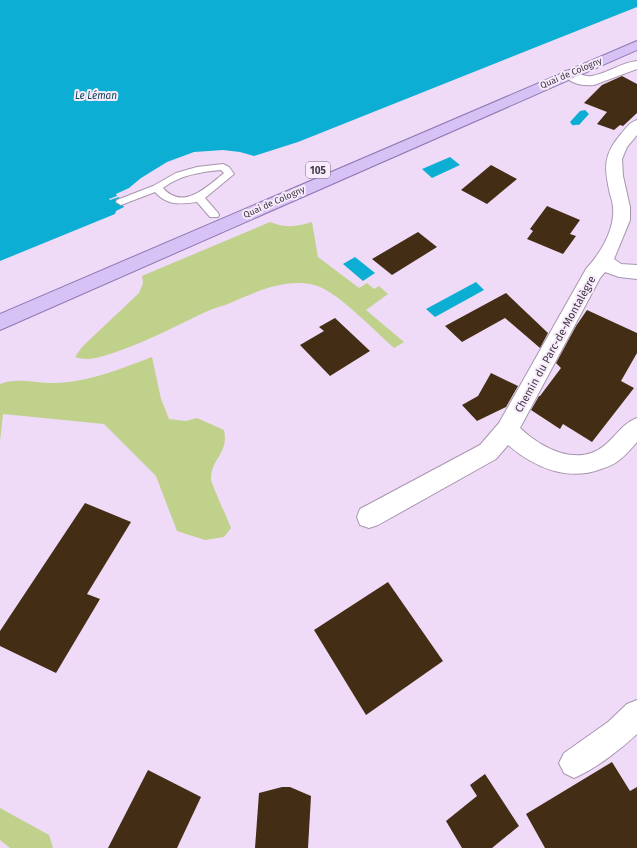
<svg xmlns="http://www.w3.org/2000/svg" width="637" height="848" font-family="'Fira Sans',sans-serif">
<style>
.green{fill:#bfd18b}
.water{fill:#0caed3}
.building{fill:#442d15}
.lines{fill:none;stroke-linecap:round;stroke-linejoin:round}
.service-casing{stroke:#a895af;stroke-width:2}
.minor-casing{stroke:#a895af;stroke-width:2}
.primary-casing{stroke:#8f77b2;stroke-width:2}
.service{fill:#fff;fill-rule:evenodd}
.minor{fill:#fff;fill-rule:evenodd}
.primary{fill:#d6c2f5;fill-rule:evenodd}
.labels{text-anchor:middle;stroke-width:4;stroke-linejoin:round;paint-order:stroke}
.far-street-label{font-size:9px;fill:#403843;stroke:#f7ebfc}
.far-water-label{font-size:10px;font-style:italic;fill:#104a59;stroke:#f7ebfc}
.shield{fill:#f7ebfc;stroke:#776e7a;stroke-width:1}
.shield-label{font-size:10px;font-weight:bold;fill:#403843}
.street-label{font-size:11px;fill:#403843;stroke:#f7ebfc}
</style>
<rect width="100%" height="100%" fill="#efdbf7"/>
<!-- green -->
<g class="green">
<path d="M270,222C285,228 296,227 312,222L318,257L359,288L367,283L374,289L379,286L388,294L366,310L404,342L394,348C377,333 335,289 314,285C285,278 256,292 230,303C224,306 217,307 210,310C179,324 149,341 116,352C103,356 89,362 75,357L82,347L139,293L143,283L142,276Z"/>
<path d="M152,357L161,399L169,419L186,421L197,418L224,430C229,454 211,458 211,479C211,483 228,520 231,528L224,537L205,540L177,531L156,476L104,424L3,414L0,441V384C17,377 39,384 58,383C92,381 120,369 152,357Z"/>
<path d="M0,808L49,835L53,848H10L0,840Z"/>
</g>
<!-- water -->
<g class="water">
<path d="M0,0H637V7L298,142L254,156L240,152L223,150L194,152L167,162L141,178L129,188L116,194L117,196L109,199L110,200L119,197L124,207L116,211L115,214L0,261Z"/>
<path d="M585,110L589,114L579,125C573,124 574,128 570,122L580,111Z"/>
<path d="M450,157L460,165L432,178L422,169Z"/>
<path d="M355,257L375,273L363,281L343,264Z"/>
<path d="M476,282L484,290L435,317L426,309Z"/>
</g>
<!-- building -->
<g class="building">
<path d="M622,76L637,84V113L623,126L620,125L614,130L597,124L607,112L584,103L602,85Z"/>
<path d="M491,165L517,179L487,204L461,190Z"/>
<path d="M547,206L580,220L570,234L576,236L563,254L527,239L533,231L530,229Z"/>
<path d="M418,232L437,247L392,275L372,259Z"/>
<path d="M506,293L548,333L540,348L505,318L462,342L445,326Z"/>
<path d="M587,310L637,333V353L621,381L634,388L592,442L563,424L560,429L531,410L539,396H540L561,368L556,363L576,326Z"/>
<path d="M335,318L370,351L330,376L300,345L324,331L319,327Z"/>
<path d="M491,373L518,386L506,407L477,421L462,405L478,396Z"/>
<path d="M85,503L131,522L87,594L100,599L56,673L0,646V631Z"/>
<path d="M388,582L443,661L366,715L314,630Z"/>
<path d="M612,762L630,791L637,787V848H545L526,814Z"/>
<path d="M148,770L201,797L177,848H108Z"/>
<path d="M485,774L519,826L492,848H462L446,821L477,796L470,785Z"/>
<path d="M282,787H290L311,796L308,848H255L259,793Z"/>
</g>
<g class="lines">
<!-- service casing -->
<g class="service-casing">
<path id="service" d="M223,164L229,167L234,174L205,198L218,213L219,215L218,217H210L197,202C181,204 167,206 155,192L121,205L116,202L117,200L153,186L176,173L197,167ZM221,170L224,173C207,187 183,211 163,188C180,175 200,172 221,170Z"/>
</g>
<!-- minor casing -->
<g class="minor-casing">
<g id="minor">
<path d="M637,61V69L594,85C583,86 570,84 563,74L565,71C576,68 581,78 592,76C608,73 620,63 637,61Z"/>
<path d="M637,120V135L627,147L622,159L623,176L630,207V220L614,259L621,264L637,265V279L619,277L605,272L600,278L520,428C541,448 578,468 605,445C616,436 623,423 637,418V442C631,449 625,456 618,461C613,465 607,467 601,469C567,482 534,467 508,445L496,459L378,525L369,528L360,525L357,517L360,509L480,445L499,423L586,269C599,255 612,234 613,215C614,208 612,200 610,194C604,168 603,155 621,134C626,128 630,122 637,120Z"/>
<path d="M637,700V734C620,750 595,769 574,778L564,773L559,763L564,753L608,722L627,704Z"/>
</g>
</g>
<!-- primary casing -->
<g class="primary-casing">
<path id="primary" d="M637,41V50L0,330V314Z"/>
</g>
<!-- service -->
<use href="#service" class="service"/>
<!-- minor -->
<use href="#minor" class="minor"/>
<!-- primary -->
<use href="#primary" class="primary"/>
</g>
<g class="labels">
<!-- far-street labels -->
<g class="far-street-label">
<text transform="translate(571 73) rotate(-23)" y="3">Quai de Cologny</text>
<text transform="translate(274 202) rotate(-24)" y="3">Quai de Cologny</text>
</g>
<!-- far-water labels -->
<g class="far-water-label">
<text x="96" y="99">Le Léman</text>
</g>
<!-- shield labels -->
<rect class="shield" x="306" y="162" width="24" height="16" rx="3"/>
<g class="shield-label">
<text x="318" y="174">105</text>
</g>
<!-- street labels -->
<g class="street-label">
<text transform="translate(555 344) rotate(-61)" y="4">Chemin du Parc-de-Montalègre</text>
</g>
</g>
</svg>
